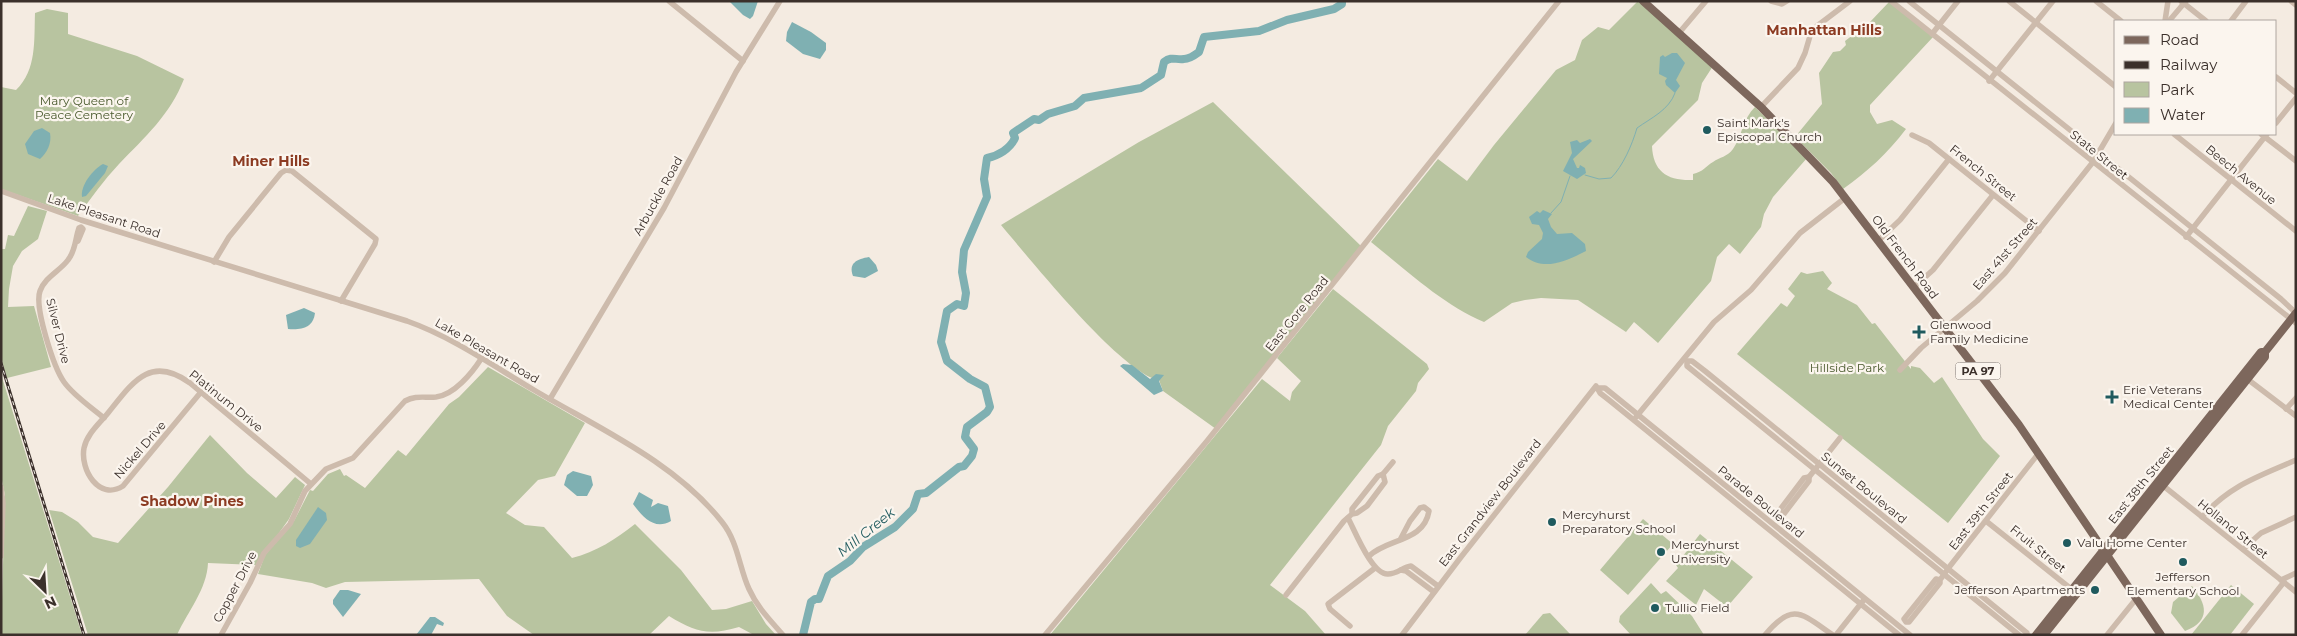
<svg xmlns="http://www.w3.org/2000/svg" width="2297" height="636" font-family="Montserrat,sans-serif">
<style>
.green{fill:#b8c4a0}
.water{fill:#7fb0b2}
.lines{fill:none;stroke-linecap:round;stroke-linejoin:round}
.stream{stroke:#7fb0b2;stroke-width:1}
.river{stroke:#7fb0b2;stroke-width:8}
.minor{stroke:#cdbbac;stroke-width:5.5}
.major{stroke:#7d675c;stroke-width:8}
.rail-casing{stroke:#3b302b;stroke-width:3}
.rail{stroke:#fbf5ee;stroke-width:1;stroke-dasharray:4;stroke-linecap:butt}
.poi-dot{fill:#1f5a5e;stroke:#fbf5ee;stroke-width:2}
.labels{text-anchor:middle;stroke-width:4.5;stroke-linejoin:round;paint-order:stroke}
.shield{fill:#fbf5ee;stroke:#756b66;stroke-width:1}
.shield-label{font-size:11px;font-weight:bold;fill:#3b302b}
.park-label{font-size:12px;fill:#4a5a2e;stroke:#fbf5ee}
.poi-label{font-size:12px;fill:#3b302b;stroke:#fbf5ee;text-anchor:start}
.street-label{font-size:12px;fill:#3b302b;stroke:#fbf5ee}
.neighbourhood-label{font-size:14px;font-weight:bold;fill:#8c3b22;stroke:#fbf5ee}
.water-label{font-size:14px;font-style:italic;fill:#1f5a5e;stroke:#fbf5ee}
</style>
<rect width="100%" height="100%" fill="#f4ebe1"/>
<!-- green -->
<g class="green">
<path d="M1638,1L1713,66L1702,83L1698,100L1652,146C1653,172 1668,181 1693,180V174C1703,172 1706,166 1713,162C1720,157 1727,157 1733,149C1742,136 1743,118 1755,107L1807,158L1773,197L1764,214L1761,227L1740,254L1729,244L1717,257L1711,281L1658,343L1634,322L1626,332L1578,300L1541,298L1525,300L1512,303L1484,322C1442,304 1406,270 1371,242L1438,159L1467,181L1494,145L1556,70L1575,60L1582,40L1598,27L1609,30Z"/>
<path d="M1889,2L1933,37L1870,105V112L1877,124L1892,120L1906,129C1888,153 1867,172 1843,189L1831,173L1795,137L1822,104L1819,73L1833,52L1840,51L1846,45L1845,41L1870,22Z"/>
<path d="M47,9L68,13V34L137,56L184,79C170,115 145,137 119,164C104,180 91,198 78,216L1,189V87L16,90C37,70 34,40 35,13Z"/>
<path d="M1213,102L1361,246L1216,429L1163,391L1159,380C1122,374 1029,258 1001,225L1139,142Z"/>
<path d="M28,206L47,211L38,239L22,251L13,266L9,289L8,307L34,306L51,367L7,378L1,358V249H5L8,235L14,236Z"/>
<path d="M1823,271L1832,283L1827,289L1857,305L1872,324L1875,323L1911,369V366L1920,368L1934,383L1942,377L1983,439L2000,456L1948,523L1737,354L1781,303L1787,307L1795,296L1788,289L1801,272L1807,274Z"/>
<path d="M1333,289L1427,364L1429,369L1418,383L1416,391L1388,426L1381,445L1270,585L1305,611L1326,635H1050L1262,379L1290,401L1292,392L1301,381L1277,358Z"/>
<path d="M488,367L585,423L555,476L538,480L506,513L525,525L544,527L572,558C596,552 616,539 635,524L681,570L712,610L726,609L752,601L766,624L776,635H754L739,627C709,636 695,632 669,616L649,635H534L507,616L479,579L345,582L326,588L312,583L258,574L265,555L294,521L310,490L313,491L328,474L340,469L344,476L346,475L365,488L398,450L406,456L449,404L459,397Z"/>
<path d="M1,374L82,635H1L5,495L1,476Z"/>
<path d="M210,435L247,473L276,498L295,477L305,485L289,519L256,565L208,563C207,589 188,611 177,635H88L49,510L62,512L78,522L93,537L118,543L168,487Z"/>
<path d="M1643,519L1673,544L1628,595L1600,570Z"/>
<path d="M1700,534L1753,577L1727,607L1704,589L1696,605L1666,581L1678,568L1676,565Z"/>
<path d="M1651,583L1661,594L1666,591L1692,616L1704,635H1631L1619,622L1620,616Z"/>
<path d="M2231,585L2254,604L2230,635H2191Z"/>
<path d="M2192,586C2207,604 2211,621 2185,631L2171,613L2173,602Z"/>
<path d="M1550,613L1571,635H1525L1543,614Z"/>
</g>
<!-- water -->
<g class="water">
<path d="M729,1H758L753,16L750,19L743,15Z"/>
<path d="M792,22L811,32L826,43V50L820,59L803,54L786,41L787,32Z"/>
<path d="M1672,53H1677L1685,63L1676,80L1680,86L1675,93L1666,85L1665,81L1667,78L1659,74L1660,57L1663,55L1665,57Z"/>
<path d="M42,128L50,133C52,143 47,153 40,159L28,154L25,144L34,131Z"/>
<path d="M1590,139L1592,141L1573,159L1577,168H1579L1580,165L1585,168L1586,173L1577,179L1563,171L1572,153L1570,142L1577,140L1580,143Z"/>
<path d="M103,164L108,166L105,173L86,196L82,197C80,186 93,169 103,164Z"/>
<path d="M1543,210L1552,214L1548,219L1551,227L1557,234L1572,233L1585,244L1586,251C1568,260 1545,272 1526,257L1528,252L1542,239L1543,233L1539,225L1532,224L1529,217L1537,211L1540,213Z"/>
<path d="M869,257L876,265L878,271L865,278L853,276C848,263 857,259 869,257Z"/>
<path d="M304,308L315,313C313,328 302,330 288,329L286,315Z"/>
<path d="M1123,364L1132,365L1150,379L1156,374L1164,375L1159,381L1163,391L1154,395L1120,366Z"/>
<path d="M573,471L591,476L593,485L587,496H577L564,485L567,475Z"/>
<path d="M639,492L653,500L651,507L658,503L668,506L671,521C654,531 642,516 633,504Z"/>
<path d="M318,507L326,513L327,520L310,544L300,548L296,546V540Z"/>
<path d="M340,590H348L361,594L343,617L333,604V600Z"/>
<path d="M430,617H435L444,623L443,626L437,624L431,635H416Z"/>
</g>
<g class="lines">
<!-- stream -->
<g class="stream">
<path d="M1585,175L1599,179L1611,178C1623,166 1632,145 1637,128C1651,118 1669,110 1675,93"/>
<path d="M1551,213L1561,202L1570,176"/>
</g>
<!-- river -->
<path class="river" d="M803,635L811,602L815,599H819L828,576L850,561L863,547L895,527L913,509L918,494L926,493L959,467L964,466L972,456L974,449L965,437L967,427L987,412L990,407L985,387L970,379L947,361L941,342L947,311L957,304L964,306L966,293L962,272L964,250L987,197L984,179L987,158C998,156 1010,149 1015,138L1013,133L1034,119L1039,120L1048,114L1075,106L1084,98L1141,88L1161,75L1164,62C1172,56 1175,60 1184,59C1189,59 1195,55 1199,52L1204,37L1259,31L1287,20L1334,9L1342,4V1"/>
<!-- minor -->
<g class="minor">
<path d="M669,1L743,61"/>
<path d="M1771,1L1782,4L1787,1"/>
<path d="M1891,1L2296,323"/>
<path d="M1909,1L2281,299L2296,313"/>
<path d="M2009,1L2116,87"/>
<path d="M2096,1L2121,21"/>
<path d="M2181,1L2206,21"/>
<path d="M2291,1L2296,5"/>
<path d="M2165,21L2168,1"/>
<path d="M2169,21L2186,1"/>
<path d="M2231,21L2246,1"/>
<path d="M1679,33L1706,1"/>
<path d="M1932,34L1958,1"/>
<path d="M2276,77L2296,93"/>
<path d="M1989,81L2053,1"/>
<path d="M1761,107L1798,68L1805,53L1810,36L1817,26L1850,1"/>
<path d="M2276,123L2296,98"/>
<path d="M2174,134L2296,231"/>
<path d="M2261,134L2296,161"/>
<path d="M1912,135L1929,143L2039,231"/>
<path d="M1,191L81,220L407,321C452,337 492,365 534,390C598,428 675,462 722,522C738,542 739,567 749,589C757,607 770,620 783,635"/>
<path d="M2186,237L2267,134"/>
<path d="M1879,240L1900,220L1949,159"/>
<path d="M76,242L78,241L83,229L81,227L79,228C75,239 76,250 68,260C60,271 45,277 40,291C34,307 54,368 64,382C74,396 91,407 104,418"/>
<path d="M214,262L229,237L281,173L286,170L292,171L376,239L375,244L341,301"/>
<path d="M1914,287L1933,270L1993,195"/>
<path d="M1900,370L1921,348L1977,301L2005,273L2093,162L2116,123"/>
<path d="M2246,378L2296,416"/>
<path d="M1599,388H1605L1910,635"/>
<path d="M201,392L123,486C99,501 80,470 84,448C87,434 99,424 108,413C132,383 150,354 190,383L311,484"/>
<path d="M550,399L664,208L736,72L780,1"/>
<path d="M2286,409L2296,398"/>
<path d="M1636,417L1714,322L1751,290L1800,233L1845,198"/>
<path d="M1383,474L1393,462"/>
<path d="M1809,477V481L1783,515L1779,516V511L1804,478Z"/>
<path d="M1809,477L1840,438"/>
<path d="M2161,484L2296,592"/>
<path d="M1,487L3,503L1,556"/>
<path d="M2202,517C2230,485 2258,477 2296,460"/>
<path d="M1348,518C1355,531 1372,575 1388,574C1397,574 1403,567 1411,566L1438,586"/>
<path d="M1986,521L2075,592"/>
<path d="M2243,549L2261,533L2296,517"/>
<path d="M1369,556C1388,538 1424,542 1429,511L1424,507L1420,508L1410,521L1400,540"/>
<path d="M1401,570L1406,571L1434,592"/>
<path d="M1940,580L1936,579L1904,619L1906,622H1909L1940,583V580L1950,566L2038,454"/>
<path d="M2281,580L2296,573"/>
<path d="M1286,595L1344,521L1352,514L1357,513L1367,506L1385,482L1383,474L1378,476L1352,509V514"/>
<path d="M1350,626L1330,609L1328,604L1375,568"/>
<path d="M221,635L250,583L264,553L290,524L305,491L326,469L353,458L405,401C416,395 424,398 436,397C454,395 472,373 481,359"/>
<path d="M1045,635L1207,441L1559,1"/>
<path d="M1402,635L1461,557L1596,386L1600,393L1609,400L1899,635"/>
<path d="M1765,635C1793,601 1802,614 1833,635"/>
<path d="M1836,635L1863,601"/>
<path d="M2019,635L1687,366V361H1692L1705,371L2027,633V635"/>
<path d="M2107,635L2136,599"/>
<path d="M2242,635L2284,582"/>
</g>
<!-- major -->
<g class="major">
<path d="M1643,1L1761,107L1833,182L2019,425L2161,635"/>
<path d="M2265,352L2296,313"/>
<path d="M2036,635L2261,352H2265V357L2044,635"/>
</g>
<!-- rail casing -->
<g class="rail-casing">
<path id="rail" d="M1,363L84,635"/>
</g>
<!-- rail -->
<use href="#rail" class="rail"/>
</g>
<!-- markers -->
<g class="poi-dot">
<circle cx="1707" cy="130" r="5"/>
<path d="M1916.5 324.5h5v5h5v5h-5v5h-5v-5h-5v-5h5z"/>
<path d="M2109.5 389.5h5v5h5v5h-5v5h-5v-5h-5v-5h5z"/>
<circle cx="1552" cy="522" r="5"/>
<circle cx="2067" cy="543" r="5"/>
<circle cx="1661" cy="552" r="5"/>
<circle cx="2183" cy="562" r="5"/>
<circle cx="2095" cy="590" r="5"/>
<circle cx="1655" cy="608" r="5"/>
</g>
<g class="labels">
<!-- shield labels -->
<rect class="shield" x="1955.5" y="362.5" width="45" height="17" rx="4"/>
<g class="shield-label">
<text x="1978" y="375">PA 97</text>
</g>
<!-- park labels -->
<g class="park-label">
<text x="84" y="105">Mary Queen of<tspan x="84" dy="14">Peace Cemetery</tspan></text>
<text x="1847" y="372">Hillside Park</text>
</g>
<!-- poi labels -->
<g class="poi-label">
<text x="1717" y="127">Saint Mark's<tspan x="1717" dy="14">Episcopal Church</tspan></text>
<text x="1930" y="329">Glenwood<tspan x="1930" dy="14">Family Medicine</tspan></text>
<text x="2123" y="394">Erie Veterans<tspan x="2123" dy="14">Medical Center</tspan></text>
<text x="1562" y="519">Mercyhurst<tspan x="1562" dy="14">Preparatory School</tspan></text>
<text x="2077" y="547">Valu Home Center</text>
<text x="1671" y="549">Mercyhurst<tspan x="1671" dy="14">University</tspan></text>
<text x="2183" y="581" text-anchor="middle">Jefferson<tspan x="2183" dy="14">Elementary School</tspan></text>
<text x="2085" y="594" text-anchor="end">Jefferson Apartments</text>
<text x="1665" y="612">Tullio Field</text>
</g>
<!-- street labels -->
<g class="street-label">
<text transform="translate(2099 155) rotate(39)" y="4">State Street</text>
<text transform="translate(1983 173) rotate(39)" y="4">French Street</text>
<text transform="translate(2241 175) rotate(39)" y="4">Beech Avenue</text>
<text transform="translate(658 196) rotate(-61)" y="4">Arbuckle Road</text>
<text transform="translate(104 216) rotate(18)" y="4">Lake Pleasant Road</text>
<text transform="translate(2005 254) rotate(-49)" y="4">East 41st Street</text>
<text transform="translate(1905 257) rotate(53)" y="4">Old French Road</text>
<text transform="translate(1297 314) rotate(-51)" y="4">East Gore Road</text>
<text transform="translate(58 331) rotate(76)" y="4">Silver Drive</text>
<text transform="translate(487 351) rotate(30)" y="4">Lake Pleasant Road</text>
<text transform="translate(226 401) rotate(39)" y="4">Platinum Drive</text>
<text transform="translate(140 450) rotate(-49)" y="4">Nickel Drive</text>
<text transform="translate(2141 485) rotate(-51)" y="4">East 38th Street</text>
<text transform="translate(1864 488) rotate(39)" y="4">Sunset Boulevard</text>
<text transform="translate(1761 502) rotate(39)" y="4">Parade Boulevard</text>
<text transform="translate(1490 503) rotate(-52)" y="4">East Grandview Boulevard</text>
<text transform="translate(1981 511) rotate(-52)" y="4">East 39th Street</text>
<text transform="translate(2233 529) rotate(39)" y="4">Holland Street</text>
<text transform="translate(2038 549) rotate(39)" y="4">Fruit Street</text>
<text transform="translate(235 587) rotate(-62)" y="4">Copper Drive</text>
</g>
<!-- neighbourhood labels -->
<g class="neighbourhood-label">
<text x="1824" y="35">Manhattan Hills</text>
<text x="271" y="166">Miner Hills</text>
<text x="192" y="506">Shadow Pines</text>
</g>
<!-- water labels -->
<g class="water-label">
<text transform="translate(866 532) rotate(-39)" y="5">Mill Creek</text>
</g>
</g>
<!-- border -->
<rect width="2297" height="636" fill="none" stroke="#3b302b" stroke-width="5"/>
<!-- legend -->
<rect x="2114" y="20" width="162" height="115" fill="#fbf5ee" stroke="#aea6a0"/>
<rect x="2124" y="36" width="25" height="8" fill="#7d675c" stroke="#aea6a0"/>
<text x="2160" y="45" font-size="15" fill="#3b302b">Road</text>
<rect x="2124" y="61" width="25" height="8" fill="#3b302b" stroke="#aea6a0"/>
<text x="2160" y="70" font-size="15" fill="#3b302b">Railway</text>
<rect x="2124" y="82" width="25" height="15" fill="#b8c4a0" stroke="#aea6a0"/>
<text x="2160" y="95" font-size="15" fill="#3b302b">Park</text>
<rect x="2124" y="108" width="25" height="15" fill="#7fb0b2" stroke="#aea6a0"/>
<text x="2160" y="120" font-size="15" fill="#3b302b">Water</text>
<!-- north arrow -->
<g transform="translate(45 591) rotate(155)" stroke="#fbf5ee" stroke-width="4" paint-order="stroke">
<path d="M0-4L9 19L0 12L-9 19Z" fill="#3b302b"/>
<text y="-8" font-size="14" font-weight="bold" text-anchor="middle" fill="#3b302b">N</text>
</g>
</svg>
